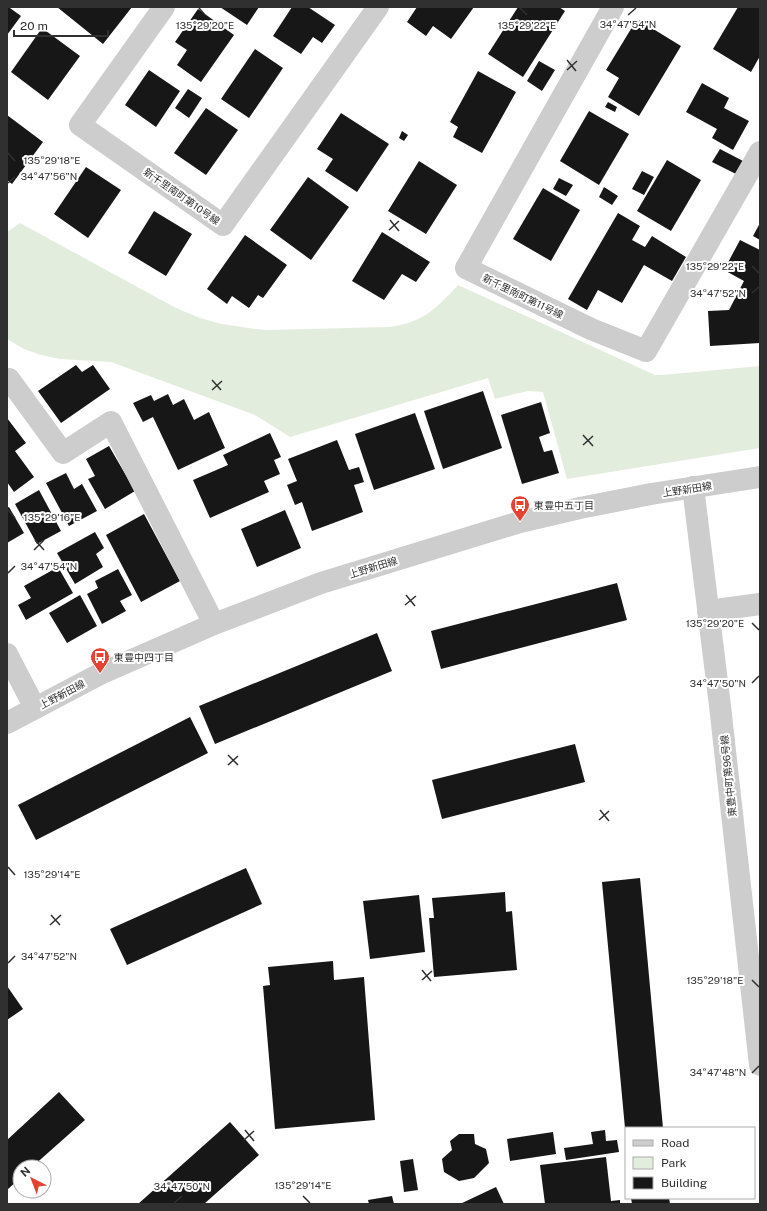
<svg xmlns="http://www.w3.org/2000/svg" width="767" height="1211" font-family="'Public Sans','Noto Sans JP',sans-serif">
<style>
.green{fill:#e3eddd}
.building{fill:#171717}
.lines{fill:none;stroke-linecap:round;stroke-linejoin:round}
.minor{stroke:#cdcdcd;stroke-width:22}
.tertiary{stroke:#cdcdcd;stroke-width:22}
.ticks{fill:none;stroke:#303030;stroke-width:1.5}
.labels{text-anchor:middle;stroke-width:4;stroke-linejoin:round;paint-order:stroke}
.street-label{font-size:10px;fill:#303030;stroke:#fff}
.poi-label{font-size:10px;fill:#303030;stroke:#fff;text-anchor:start}
.ticks-label{font-size:10px;text-anchor:middle;fill:#303030;stroke:#fff;stroke-width:4;stroke-linejoin:round;paint-order:stroke}
</style>
<rect width="100%" height="100%" fill="#fff"/>
<!-- green -->
<path class="green" d="M20,223L176,308L200,318L222,324L255,329L268,330L388,327C422,323 435,310 458,285L655,375H662L760,366V448L567,479L543,392L528,391L495,399L488,378L290,437L255,415L111,362L60,359L41,355L24,349L7,339V232Z"/>
<!-- building -->
<g class="building">
<path d="M7,7H11L10,8L21,16L7,35Z"/>
<path d="M57,7H132L103,44Z"/>
<path d="M220,7H259L247,25Z"/>
<path d="M292,7H308L335,25L322,43L313,37L301,54L273,36Z"/>
<path d="M417,7H474L451,39L433,26L426,36L407,22Z"/>
<path d="M518,7H559L565,11L523,77L488,54Z"/>
<path d="M738,7H760V56L751,72L713,49Z"/>
<path d="M198,9L234,35L201,82L177,65L187,50L175,42Z"/>
<path d="M637,19L681,46L639,116L608,97L619,78L606,70Z"/>
<path d="M42,28L80,56L48,100L11,72Z"/>
<path d="M255,49L283,68L249,118L221,99Z"/>
<path d="M539,61L555,70L542,91L527,81Z"/>
<path d="M149,70L180,91L156,127L125,105Z"/>
<path d="M478,71L516,92L482,153L453,137L458,127L450,122Z"/>
<path d="M702,83L729,98L724,108L749,121L733,150L712,138L717,129L686,112Z"/>
<path d="M188,89L202,98L189,118L175,108Z"/>
<path d="M608,102L617,107L615,112L605,107Z"/>
<path d="M206,108L238,130L206,175L174,153Z"/>
<path d="M589,111L629,134L599,185L560,161Z"/>
<path d="M341,113L389,144L357,192L325,171L333,159L317,149Z"/>
<path d="M7,115L43,142L12,184L7,180Z"/>
<path d="M402,131L408,135L404,141L399,138Z"/>
<path d="M720,149L743,161L736,174L712,162Z"/>
<path d="M667,160L701,180L671,231L637,211Z"/>
<path d="M419,161L457,185L426,234L388,211Z"/>
<path d="M86,167L121,190L88,238L54,214Z"/>
<path d="M642,171L654,177L644,195L632,189Z"/>
<path d="M308,177L349,207L311,260L270,230Z"/>
<path d="M559,178L573,185L566,196L553,189Z"/>
<path d="M604,187L618,196L612,205L599,197Z"/>
<path d="M543,188L580,210L551,261L513,239Z"/>
<path d="M154,211L192,234L166,276L128,253Z"/>
<path d="M618,213L640,226L632,240L645,247L652,236L686,257L672,281L644,265L622,303L598,290L587,310L568,299Z"/>
<path d="M760,223V240L753,236Z"/>
<path d="M382,232L430,262L416,282L402,274L384,300L352,281Z"/>
<path d="M245,235L287,265L263,298L258,295L249,308L232,296L227,304L207,289Z"/>
<path d="M740,240L760,250V343L710,346L708,311L729,310L744,281L724,270Z"/>
<path d="M76,365L82,372L93,365L110,389L61,423L38,391Z"/>
<path d="M483,391L502,448L443,469L424,411Z"/>
<path d="M168,394L173,405L184,399L194,420L209,412L225,448L178,470L153,417L143,422L133,403L151,395L154,401Z"/>
<path d="M541,402L550,433L539,437L544,452L552,450L559,473L522,484L501,415Z"/>
<path d="M415,413L435,469L374,490L355,434Z"/>
<path d="M7,418L26,443L15,451L34,477L14,492L7,482Z"/>
<path d="M270,433L281,457L274,460L280,474L264,481L269,492L210,518L193,480L228,465L223,455Z"/>
<path d="M337,440L349,470L359,467L364,482L354,485L363,512L312,531L302,502L295,505L287,485L297,481L288,459Z"/>
<path d="M109,446L135,491L105,509L88,479L95,476L86,459Z"/>
<path d="M66,473L74,489L82,484L97,511L69,526L46,483Z"/>
<path d="M39,490L61,531L37,544L15,504Z"/>
<path d="M9,507L24,533L7,543V508Z"/>
<path d="M285,510L301,548L257,567L241,529Z"/>
<path d="M144,514L180,581L141,602L106,535Z"/>
<path d="M95,532L104,548L96,554L103,567L75,584L57,553Z"/>
<path d="M58,567L73,593L26,620L18,605L31,598L24,586Z"/>
<path d="M118,569L132,595L120,601L126,611L102,624L87,594L98,588L95,581Z"/>
<path d="M617,583L627,620L441,669L431,631Z"/>
<path d="M80,595L97,626L67,643L49,613Z"/>
<path d="M377,633L392,671L215,744L199,706Z"/>
<path d="M190,717L208,753L36,840L18,805Z"/>
<path d="M575,744L585,782L442,819L432,780Z"/>
<path d="M246,868L262,904L127,965L110,929Z"/>
<path d="M640,878L663,1128H625L602,882Z"/>
<path d="M505,892L506,912L512,911L517,970L434,977L429,918H434L432,898Z"/>
<path d="M419,895L425,952L370,959L363,901Z"/>
<path d="M333,961L334,980L364,977L375,1120L275,1129L263,986L270,985L268,967Z"/>
<path d="M7,986L23,1009L7,1020Z"/>
<path d="M59,1092L85,1120L32,1167H20V1178L7,1190V1140Z"/>
<path d="M230,1122L259,1155L204,1204H138Z"/>
<path d="M605,1130L606,1141L617,1140L619,1152L566,1160L564,1148L593,1144L591,1132Z"/>
<path d="M553,1132L556,1154L510,1161L507,1139Z"/>
<path d="M459,1134H474L475,1144L486,1149L489,1163L474,1178L459,1181L444,1172L442,1159L452,1150L450,1141Z"/>
<path d="M606,1157L611,1201L620,1200V1204H545L540,1165Z"/>
<path d="M413,1159L418,1190L404,1192L400,1161Z"/>
<path d="M496,1187L504,1204H460Z"/>
<path d="M392,1196L394,1204H369L368,1200Z"/>
<path d="M631,1198H669L670,1204H632Z"/>
</g>
<g class="lines">
<!-- minor -->
<g class="minor">
<path d="M164,7L80,125L223,225L378,7"/>
<path d="M613,7L466,268L591,329L646,351L760,152"/>
<path d="M7,381L9,379L63,453L111,422L214,624"/>
<path d="M708,611L760,604"/>
<path d="M7,654L35,708"/>
</g>
<!-- tertiary -->
<g class="tertiary">
<path d="M693,487L720,706L760,1065"/>
<path d="M7,723L100,674L214,624L321,583L520,522L580,508L651,494L760,477"/>
</g>
</g>
<!-- ticks -->
<path class="ticks" d="M199,8L205,15M520,8L527,15M628,15L636,8M567,60L576,71M567,70L577,61M8,153L15,161M8,183L15,177M390,220L399,231M389,230L399,221M752,266L759,273M752,293L759,287M212,380L221,390M212,390L222,381M583,435L593,446M583,445L593,436M8,510L15,518M35,540L44,550M34,550L44,540M8,573L15,566M406,595L415,606M405,605L416,596M752,623L759,630M752,683L759,676M228,755L238,765M228,765L238,756M600,810L609,821M599,820L609,811M8,867L15,875M51,915L60,925M50,925L61,915M8,963L15,956M422,970L431,981M422,980L432,971M752,980L759,987M752,1073L759,1066M245,1130L254,1141M244,1140L254,1131M303,1196L310,1203M174,1203L182,1196"/>
<!-- icons -->
<defs>
<g id="bus-pin" transform="scale(1)"><path d="M0 17L-7.5 6A9.5 9.5 0 1 1 7.5 6Z" fill="#e64232" stroke="#fff"/><path d="M-5-6H5V4H4V6H2V4H-2V6H-4V4H-5ZM-3.5-4V0h7V-4ZM-3.5 1.2v1.5H-2V1.2ZM2 1.2v1.5H3.5V1.2Z" fill="#fff"/></g>
</defs>
<g fill-rule="evenodd">
<use href="#bus-pin" x="520" y="505"/>
<use href="#bus-pin" x="100" y="657"/>
</g>
<g class="labels">
<!-- street labels -->
<g class="street-label">
<text transform="translate(182 196) rotate(35)" y="4">新千里南町第10号線</text>
<text transform="translate(523 296) rotate(26)" y="4">新千里南町第11号線</text>
<text transform="translate(687 489) rotate(-9)" y="4">上野新田線</text>
<text transform="translate(373 567) rotate(-17)" y="4">上野新田線</text>
<text transform="translate(62 694) rotate(-28)" y="4">上野新田線</text>
<text transform="translate(728 776) rotate(-96)" y="4">東豊中町第96号線</text>
</g>
<!-- poi labels -->
<g class="poi-label">
<text x="534" y="509">東豊中五丁目</text>
<text x="114" y="661">東豊中四丁目</text>
</g>
</g>
<g class="ticks-label">
<text x="628" y="28">34°47'54"N</text>
<text x="205" y="29">135°29'20"E</text>
<text x="527" y="29">135°29'22"E</text>
<text x="52" y="164">135°29'18"E</text>
<text x="49" y="180">34°47'56"N</text>
<text x="715" y="270">135°29'22"E</text>
<text x="718" y="297">34°47'52"N</text>
<text x="52" y="521">135°29'16"E</text>
<text x="49" y="570">34°47'54"N</text>
<text x="715" y="627">135°29'20"E</text>
<text x="718" y="687">34°47'50"N</text>
<text x="52" y="878">135°29'14"E</text>
<text x="49" y="960">34°47'52"N</text>
<text x="715" y="984">135°29'18"E</text>
<text x="718" y="1076">34°47'48"N</text>
<text x="303" y="1189">135°29'14"E</text>
<text x="182" y="1190">34°47'50"N</text>
</g>
<!-- border -->
<rect width="767" height="1211" fill="none" stroke="#303030" stroke-width="16"/>
<!-- legend -->
<rect x="625" y="1127" width="130" height="72" fill="#ffffff" stroke="#acacac"/>
<rect x="633" y="1140" width="20" height="6" fill="#cdcdcd" stroke="#acacac"/>
<text x="661" y="1147" font-size="12" fill="#303030">Road</text>
<rect x="633" y="1157" width="20" height="12" fill="#e3eddd" stroke="#acacac"/>
<text x="661" y="1167" font-size="12" fill="#303030">Park</text>
<rect x="633" y="1177" width="20" height="12" fill="#171717" stroke="#acacac"/>
<text x="661" y="1187" font-size="12" fill="#303030">Building</text>
<!-- north arrow -->
<g transform="translate(32 1179) rotate(318)"><circle r="19" fill="#ffffff" stroke="#acacac"/>
<path d="M0-3L7 15L0 10L-7 15Z" fill="#e64232"/>
<text y="-6" font-size="11" font-weight="bold" text-anchor="middle" fill="#303030">N</text>
</g>
<!-- scale -->
<path d="M14 30v6h94v-6" fill="none" stroke="#303030" stroke-width="2"/>
<text x="20" y="30" font-size="12" fill="#303030" stroke="#ffffff" stroke-width="3" paint-order="stroke">20 m</text>
</svg>
